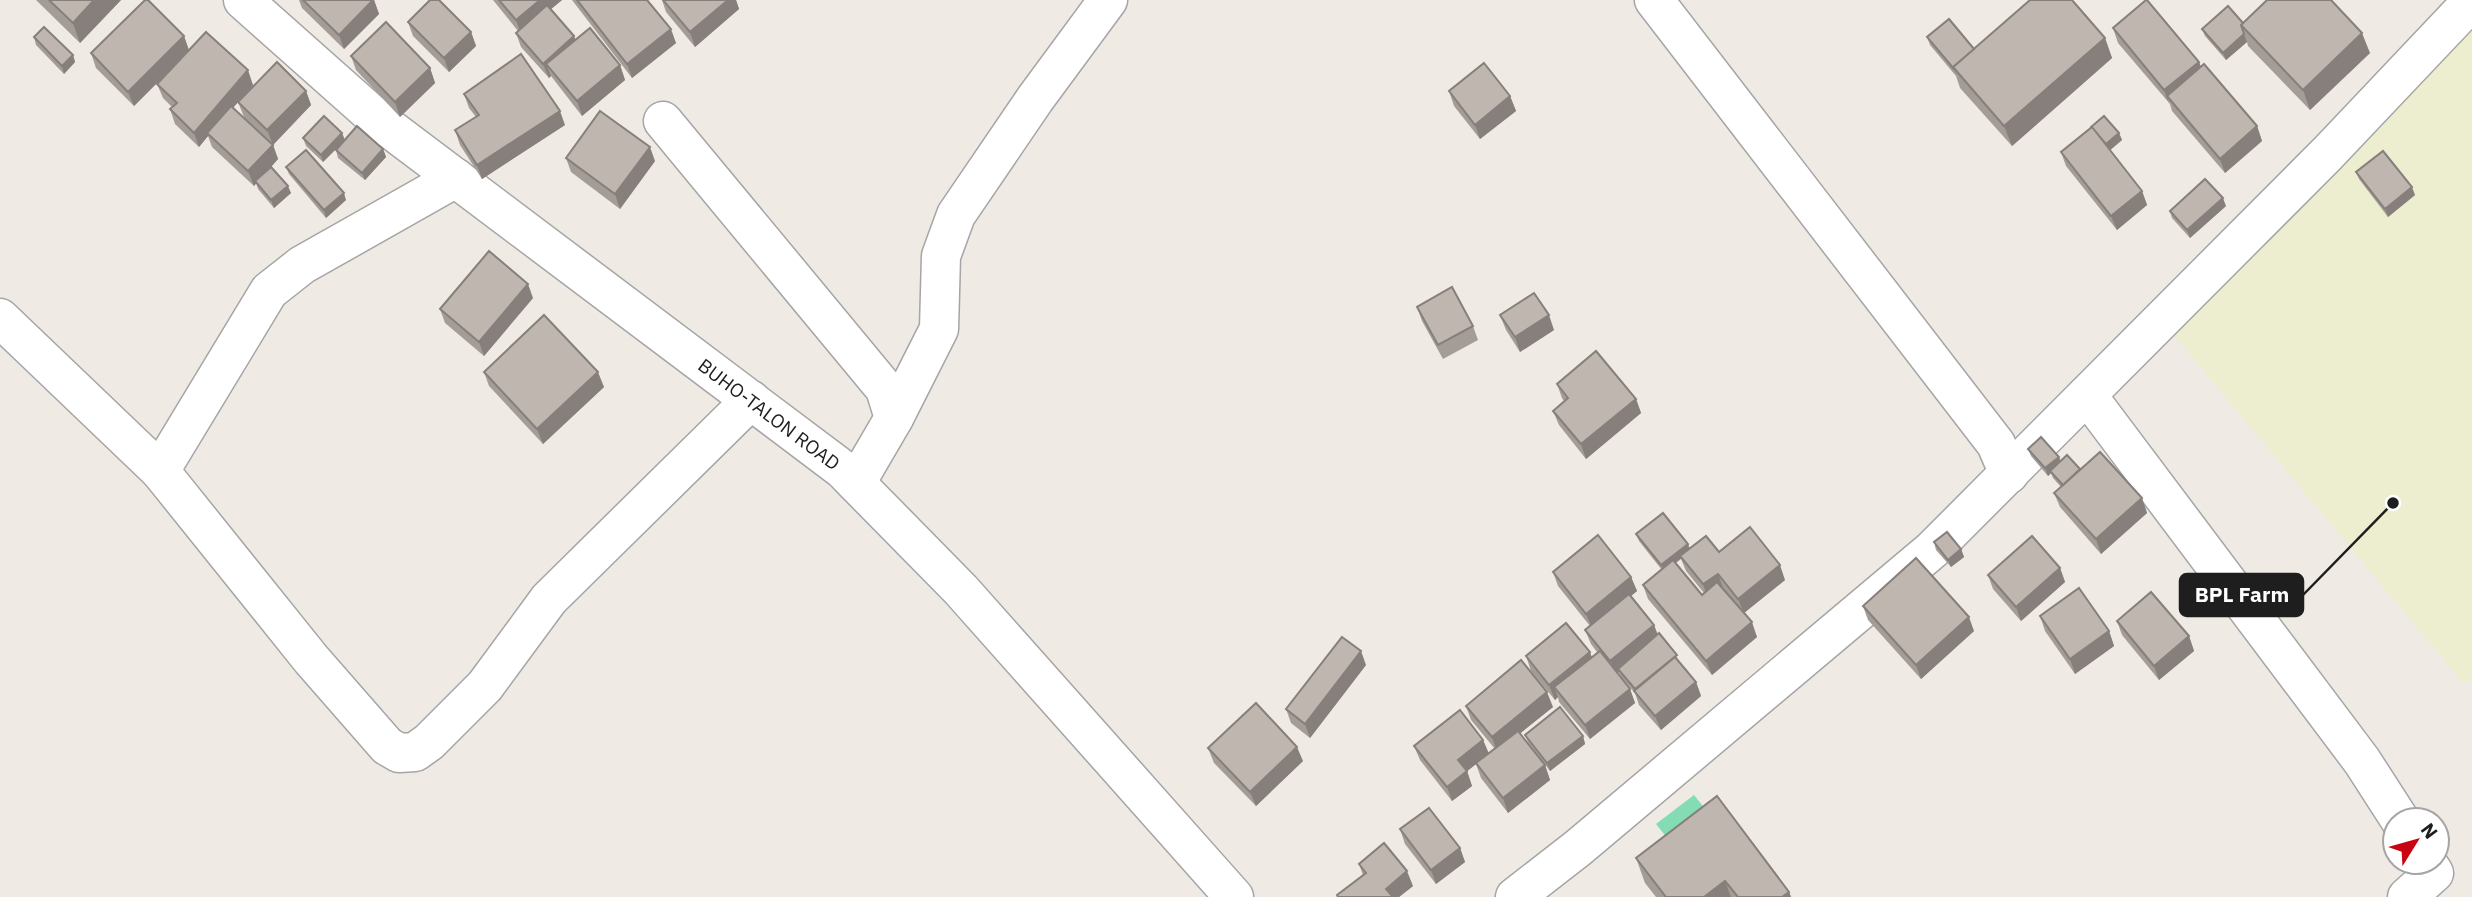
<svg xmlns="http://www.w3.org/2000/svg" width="2472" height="897" font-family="'IBM Plex Sans',sans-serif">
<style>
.farmland{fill:#ededd0}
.pitch{fill:#83dcb4}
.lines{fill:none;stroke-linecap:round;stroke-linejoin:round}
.minor-casing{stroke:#a5a5a5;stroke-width:41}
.minor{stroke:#fff;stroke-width:38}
.wall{fill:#a49d97;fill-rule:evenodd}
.shaded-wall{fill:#867f7b}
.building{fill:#bfb6b0;stroke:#867f7b;stroke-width:2}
.labels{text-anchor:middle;stroke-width:7;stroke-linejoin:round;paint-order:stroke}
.street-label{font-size:19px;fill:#1e1e1e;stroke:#fff}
.leader{fill:none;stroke:#1e1e1e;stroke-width:2.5}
.callout-dot{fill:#1e1e1e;stroke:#fff;stroke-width:2.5}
.callout{fill:#1e1e1e;stroke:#1e1e1e;stroke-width:2.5}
.callout-label{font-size:21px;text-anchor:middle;font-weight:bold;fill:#fff}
</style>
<rect width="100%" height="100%" fill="#efeae4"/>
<!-- farmland -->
<path class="farmland" d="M2472,20V678L2464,684L2167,327Z"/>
<!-- pitch -->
<path class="pitch" d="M1694,795L1717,824L1679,853L1656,824Z"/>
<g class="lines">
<!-- minor casing -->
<g class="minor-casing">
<g id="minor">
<path id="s1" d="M243,0L377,119L842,469L961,590L1234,897"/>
<path d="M1654,0L1996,444L2009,474"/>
<path d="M663,121L885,389L894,418L856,483"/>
<path d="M456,178L302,265L269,291L160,471L311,659L387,746L399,753L415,752L429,742L485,686L549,599L751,400"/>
<path d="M0,318L160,471"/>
<path d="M2087,395L2362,761L2400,820"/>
<path d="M894,418L939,329L941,256L956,215L1035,99L1108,0"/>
<path d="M1515,897L1578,848L1932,550L2328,153L2472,1"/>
<path d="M2407,897L2434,873L2427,862"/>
</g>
</g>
<!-- minor -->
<use href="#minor" class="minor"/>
</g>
<!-- wall -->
<g class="wall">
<path d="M36,0H121L80,43Z"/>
<path d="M299,0H374L379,14L344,49L302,8Z"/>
<path d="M493,0H562L551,9L576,40L620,65L625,80L582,116L551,76L549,78L521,47L516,33L518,31Z"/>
<path d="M572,0H647L676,43L632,78Z"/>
<path d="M662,0H736L739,9L695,47L666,12Z"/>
<path d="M408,22L471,32L476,46L449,72L413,36Z"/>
<path d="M2243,23L2370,53L2310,110L2248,46L2247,42L2226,60L2205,36L2202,29Z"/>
<path d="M2113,28L2199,62L2201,67L2257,126L2262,141L2225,173L2172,111L2170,104L2118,43Z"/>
<path d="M184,36L189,50L253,85L233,108L273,145L278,159L270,168L291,193L274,208L258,189L256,183L254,186L212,147L208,136L199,147L175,124L170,109L172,107L163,98L157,84L178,62L134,106L96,68L91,53Z"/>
<path d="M34,37L73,55L75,62L64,74L36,45Z"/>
<path d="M1927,37L1974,49L2105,38L2112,58L2012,146L1960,88L1956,76L1930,45Z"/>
<path d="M351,56L430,68L435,83L400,117L356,70Z"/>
<path d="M306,91L311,105L273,145L244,117L238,102Z"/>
<path d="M1449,91L1510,96L1516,111L1480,139L1454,106Z"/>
<path d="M464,94L565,125L482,179L460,145L455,130L476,117L469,108Z"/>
<path d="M2119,133L2122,140L2110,150L2142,191L2147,205L2117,230L2066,166L2061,152Z"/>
<path d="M303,138L345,140L383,149L386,157L365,180L338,158L336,150L342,143L323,162L306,146Z"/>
<path d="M566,158L655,161L620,209L571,172Z"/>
<path d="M286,167L346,200L326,218L289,174Z"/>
<path d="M2356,172L2415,195L2388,217L2359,179Z"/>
<path d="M2226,206L2190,238L2172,218L2170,211Z"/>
<path d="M533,298L484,356L445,323L440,309Z"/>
<path d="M1417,307L1473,326L1478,340L1443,359L1422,321Z"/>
<path d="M1500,315L1554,330L1520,352L1506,330Z"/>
<path d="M484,372L604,387L543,444L489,386Z"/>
<path d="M1557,384L1636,399L1641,413L1586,459L1559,425L1553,411L1564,401L1562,398Z"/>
<path d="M2028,449L2081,470L2142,498L2147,513L2101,554L2060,507L2054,493L2061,487L2053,478L2051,473L2048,476L2031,456Z"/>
<path d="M1636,534L1688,544L1690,549L1719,552L1785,580L1744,613L1757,637L1712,675L1648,599L1643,585L1662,570L1639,541ZM1681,559L1686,571L1704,593L1702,595L1676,563Z"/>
<path d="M1934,542L1961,549L1964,557L1951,567L1936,550Z"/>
<path d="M2060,568L2065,582L2021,621L1993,589L1988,575Z"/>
<path d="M1553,572L1631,577L1637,591L1631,596L1654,625L1658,635L1696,682L1701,696L1661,730L1639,705L1635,693L1620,676L1619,672L1618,673L1630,689L1635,703L1590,739L1559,702L1558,697L1555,700L1531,671L1526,656L1592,657L1597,652L1591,644L1585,630L1590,626L1558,586Z"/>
<path d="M1863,606L1974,631L1921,679L1868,620Z"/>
<path d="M2040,616L2109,631L2114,646L2075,674L2045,631Z"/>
<path d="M2117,621L2189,636L2194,651L2159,680L2122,635Z"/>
<path d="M1366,665L1310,738L1291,723L1286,709Z"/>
<path d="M1466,706L1553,707L1519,734L1545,765L1550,780L1508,813L1481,778L1476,764L1467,771L1472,786L1452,801L1420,760L1414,746L1483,740L1489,754L1495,749L1471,720Z"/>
<path d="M1525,735L1583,736L1585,744L1550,771L1528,742Z"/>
<path d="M1208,748L1303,761L1256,806L1214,763Z"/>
<path d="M1400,829L1460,848L1465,862L1436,884L1405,844Z"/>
<path d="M1636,858L1789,892L1791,897H1656L1645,883Z"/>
<path d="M1359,864L1413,886L1399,897H1338L1337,895L1363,875Z"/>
</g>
<!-- shaded-wall -->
<g class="shaded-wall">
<path d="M94,0H121L80,43L73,23Z"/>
<path d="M373,0H374L379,14L344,49L339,35Z"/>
<path d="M540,0H562L521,34L516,20Z"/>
<path d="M728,0H736L739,9L695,47L690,32Z"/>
<path d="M671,29L676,43L632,78L627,64Z"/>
<path d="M471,32L476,46L449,72L444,58Z"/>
<path d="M2362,33L2370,53L2310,110L2303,90Z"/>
<path d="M2244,34L2247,42L2226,60L2223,53Z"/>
<path d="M184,36L189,51L134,106L128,92Z"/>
<path d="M574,36L580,50L546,64L551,76L549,78L543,64Z"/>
<path d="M2105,38L2112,58L2012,146L2004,126Z"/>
<path d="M73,55L75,62L64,74L62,66Z"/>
<path d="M2199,62L2204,76L2167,96L2169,104L2164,90Z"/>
<path d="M620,65L625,80L582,116L577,101Z"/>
<path d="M430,68L435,83L400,117L395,102Z"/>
<path d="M248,70L253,85L209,135L207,133L208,136L199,147L194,133Z"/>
<path d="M306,91L311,105L273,145L267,130Z"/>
<path d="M1510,96L1516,111L1480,139L1475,125Z"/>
<path d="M560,111L565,125L482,179L477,165Z"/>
<path d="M2257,126L2262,141L2225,173L2220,159Z"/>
<path d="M342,133L345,140L323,162L321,155Z"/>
<path d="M2119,133L2122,140L2108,152L2106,144Z"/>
<path d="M273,145L278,159L254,186L248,171Z"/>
<path d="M650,147L655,161L620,209L615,194Z"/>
<path d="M383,149L386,157L365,180L362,173Z"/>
<path d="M288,186L291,193L274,208L271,200Z"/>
<path d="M2412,187L2415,195L2388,217L2385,209Z"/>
<path d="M2142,191L2147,205L2117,230L2111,216Z"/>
<path d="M344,193L346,200L326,218L324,210Z"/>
<path d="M2223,198L2226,206L2190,238L2187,230Z"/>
<path d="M528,284L533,298L484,356L479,342Z"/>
<path d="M1549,315L1554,330L1520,352L1515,337Z"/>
<path d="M598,372L604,387L543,444L537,429Z"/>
<path d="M1636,399L1641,413L1586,459L1581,444Z"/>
<path d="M2059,457L2062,464L2050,471L2051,473L2048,476L2045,468Z"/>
<path d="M2142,498L2147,513L2101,554L2096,539Z"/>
<path d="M1688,544L1690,551L1664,572L1661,565Z"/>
<path d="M1961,549L1964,557L1951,567L1948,560Z"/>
<path d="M1780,565L1785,580L1744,613L1738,599Z"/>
<path d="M2060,568L2065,582L2021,621L2016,607Z"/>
<path d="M1718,574L1723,588L1708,599L1703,584Z"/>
<path d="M1631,577L1637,591L1592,628L1586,614Z"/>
<path d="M1969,617L1974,631L1921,679L1916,665Z"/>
<path d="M1752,622L1757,637L1712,675L1706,661Z"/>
<path d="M1654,625L1659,639L1618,669L1619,672L1616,675L1610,661Z"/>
<path d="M2109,631L2114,646L2075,674L2070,659Z"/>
<path d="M2189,636L2194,651L2159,680L2154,666Z"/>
<path d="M1361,651L1366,665L1310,738L1305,724Z"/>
<path d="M1590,652L1595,666L1554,687L1558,697L1555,700L1549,685Z"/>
<path d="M1696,682L1701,696L1661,730L1655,716Z"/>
<path d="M1630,689L1635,703L1590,739L1585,725Z"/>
<path d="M1547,692L1553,707L1497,752L1492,737Z"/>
<path d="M1583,736L1585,744L1550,771L1547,763Z"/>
<path d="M1483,740L1489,754L1466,772L1467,771L1472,786L1452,801L1447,787L1458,760Z"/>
<path d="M1297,747L1303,761L1256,806L1250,792Z"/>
<path d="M1545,765L1550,780L1508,813L1503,798Z"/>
<path d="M1460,848L1465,862L1436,884L1431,870Z"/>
<path d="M1407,871L1413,886L1399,897H1390L1386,889Z"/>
<path d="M1725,881L1731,897H1704Z"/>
<path d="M1789,892L1791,897H1782Z"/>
</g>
<!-- building -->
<g class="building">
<path d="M49,0H94L73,23Z"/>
<path d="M145,0H148L184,36L128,92L91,53Z"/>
<path d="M303,0H373L339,35Z"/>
<path d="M430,0H439L471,32L444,58L408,22Z"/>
<path d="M499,0H540L516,20Z"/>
<path d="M577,0H647L671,29L627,64Z"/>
<path d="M663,0H728L690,32Z"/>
<path d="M2030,0H2072L2105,38L2004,126L1953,67Z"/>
<path d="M2146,0H2147L2199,62L2164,90L2113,28Z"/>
<path d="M2267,0H2331L2362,33L2303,90L2241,25Z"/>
<path d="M547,5L574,36L543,64L516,33Z"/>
<path d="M2228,6L2243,23L2241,25L2244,34L2223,53L2202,29Z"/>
<path d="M1949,19L1974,49L1953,67L1954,69L1927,37Z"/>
<path d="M386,22L430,68L395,102L351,56Z"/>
<path d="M44,27L73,55L62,66L34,37Z"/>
<path d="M590,28L620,65L577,101L546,64Z"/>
<path d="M206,32L248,70L194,133L170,109L177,103L157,84Z"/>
<path d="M521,54L560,111L477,165L455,130L479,115L464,94Z"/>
<path d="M277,62L306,91L267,130L238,102Z"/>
<path d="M1484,63L1510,96L1475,125L1449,91Z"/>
<path d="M2204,64L2257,126L2220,159L2167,96Z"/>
<path d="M231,106L273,145L248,171L207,133Z"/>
<path d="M600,111L650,147L615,194L566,158Z"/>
<path d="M324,116L342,133L321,155L303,138Z"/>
<path d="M2104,116L2119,133L2106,144L2091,127Z"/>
<path d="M357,126L383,149L362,173L336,150Z"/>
<path d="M2092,127L2142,191L2111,216L2061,152Z"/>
<path d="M306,150L344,193L324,210L286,167Z"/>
<path d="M2383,151L2412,187L2385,209L2356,172Z"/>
<path d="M271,167L288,186L271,200L255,181Z"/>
<path d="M2205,179L2223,198L2187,230L2170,211Z"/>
<path d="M489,251L528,284L479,342L440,309Z"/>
<path d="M1452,287L1473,326L1438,345L1417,307Z"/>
<path d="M1534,293L1549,315L1515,337L1500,315Z"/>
<path d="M544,315L598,372L537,429L484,372Z"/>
<path d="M1596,351L1636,399L1581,444L1553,411L1568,398L1557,384Z"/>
<path d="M2041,437L2059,457L2045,468L2028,449Z"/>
<path d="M2100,452L2142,498L2096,539L2054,493Z"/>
<path d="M2067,455L2080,469L2063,485L2050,471Z"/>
<path d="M1663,513L1688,544L1661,565L1636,534Z"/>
<path d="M1750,527L1780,565L1738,599L1718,574L1703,584L1680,556L1706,536L1719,552Z"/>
<path d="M1947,532L1961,549L1948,560L1934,542Z"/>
<path d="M1598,535L1631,577L1586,614L1553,572Z"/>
<path d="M2032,536L2060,568L2016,607L1988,575Z"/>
<path d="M1916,558L1969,617L1916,665L1863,606Z"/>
<path d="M1673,560L1702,595L1717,582L1752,622L1706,661L1643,585Z"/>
<path d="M2079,588L2109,631L2070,659L2040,616Z"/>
<path d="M2151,592L2189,636L2154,666L2117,621Z"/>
<path d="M1629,594L1654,625L1610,661L1585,630Z"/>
<path d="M1566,623L1590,652L1549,685L1526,656Z"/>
<path d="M1659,633L1677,655L1635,689L1618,669Z"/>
<path d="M1342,637L1361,651L1305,724L1286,709Z"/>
<path d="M1600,651L1630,689L1585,725L1554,687Z"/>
<path d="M1675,657L1696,682L1655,716L1634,691Z"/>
<path d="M1521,660L1547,692L1492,737L1466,706Z"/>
<path d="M1256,703L1297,747L1250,792L1208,748Z"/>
<path d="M1560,707L1583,736L1547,763L1525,735Z"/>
<path d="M1460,710L1483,740L1458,760L1467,771L1447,787L1414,746Z"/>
<path d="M1518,731L1545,765L1503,798L1476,763Z"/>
<path d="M1717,796L1789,892L1782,897H1738L1725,881L1704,897H1666L1636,858Z"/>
<path d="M1429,808L1460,848L1431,870L1400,829Z"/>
<path d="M1384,843L1407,871L1386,889L1393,897H1338L1337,895L1366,873L1359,864Z"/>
</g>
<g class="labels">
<!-- street labels -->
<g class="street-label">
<text dy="7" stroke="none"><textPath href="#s1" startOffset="670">BUHO-TALON ROAD</textPath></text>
</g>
</g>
<!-- callouts -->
<path class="leader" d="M2393 503L2303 595"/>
<circle class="callout-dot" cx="2393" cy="503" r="7"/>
<rect class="callout" x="2180" y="574" width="123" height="42" rx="7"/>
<g class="callout-label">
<text x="2242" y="602">BPL Farm</text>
</g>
<!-- north arrow -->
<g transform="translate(2416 841) rotate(53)"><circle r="33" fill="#ffffff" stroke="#a5a5a5" stroke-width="2"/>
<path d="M0-5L12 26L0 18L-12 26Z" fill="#c80412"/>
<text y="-10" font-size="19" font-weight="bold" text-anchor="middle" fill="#1e1e1e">N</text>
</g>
</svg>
